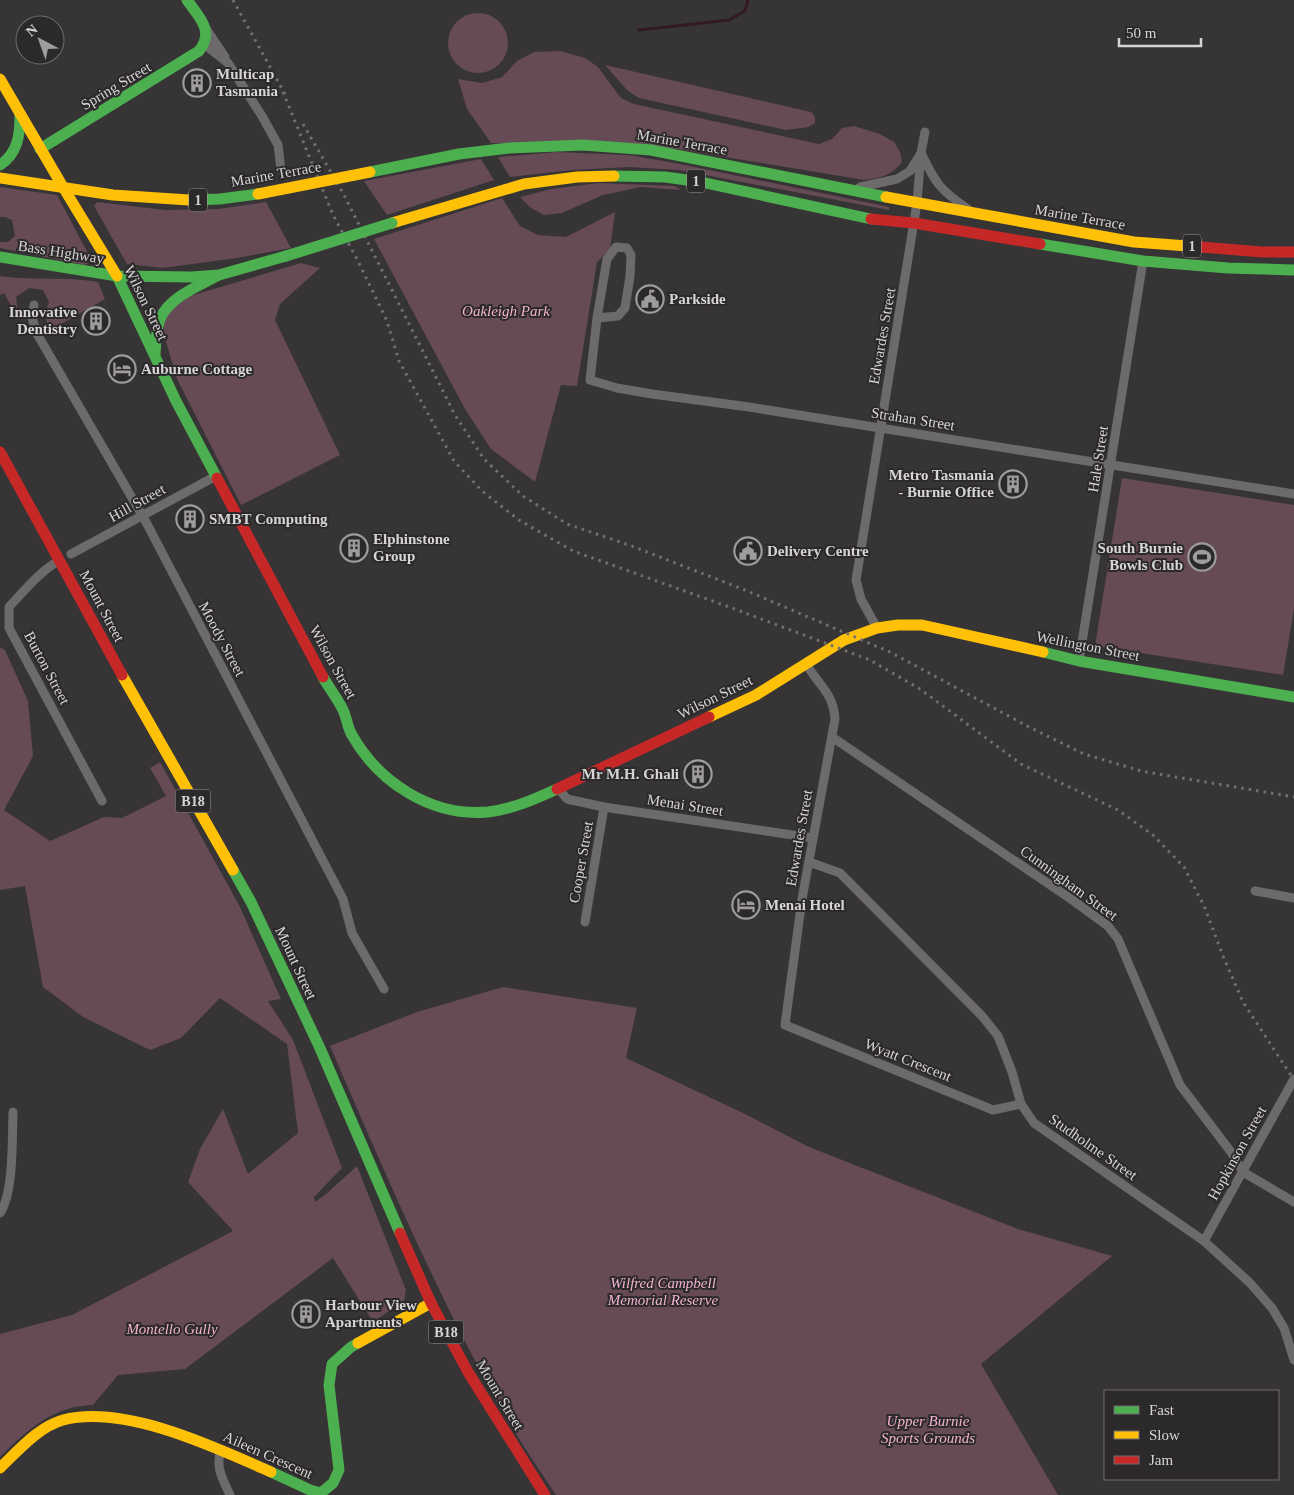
<svg xmlns="http://www.w3.org/2000/svg" width="1294" height="1495" font-family="Georgia,serif">
<style>
.green{fill:#664a56}
.lines{fill:none;stroke-linecap:round;stroke-linejoin:round}
.stream{stroke:#331825;stroke-width:3}
.street{stroke:#6d6a6b;stroke-width:9}
.fast{stroke:#4caf50;stroke-width:11}
.slow{stroke:#ffc107;stroke-width:11}
.jam{stroke:#c62828;stroke-width:11}
.rail{stroke:#727070;stroke-width:3;stroke-dasharray:2.5 5;stroke-linecap:butt}
.fast-bridge{stroke:#4caf50;stroke-width:11}
.slow-bridge{stroke:#ffc107;stroke-width:11}
.labels{text-anchor:middle;stroke-width:4;stroke-linejoin:round;paint-order:stroke}
.shield{fill:#2c292b;stroke:#a3a1a1;stroke-width:1}
.shield-label{font-size:14px;font-weight:bold;fill:#d6d4d4}
.poi-label{font-size:15px;font-weight:bold;fill:#d6d4d4;stroke:#2c292b;text-anchor:start}
.street-label{font-size:15px;fill:#d6d4d4;stroke:#2c292b}
.park-label{font-size:15px;font-style:italic;fill:#f2b2cd;stroke:#2c292b}
</style>
<rect width="100%" height="100%" fill="#363435"/>
<!-- green -->
<g class="green">
<circle cx="478" cy="43" r="30"/>
<path d="M560,51L585,58L598,67L621,98L634,104L819,144L832,139L842,128L854,126L880,134L894,142L900,152L902,162C891,176 880,178 864,180L671,148L491,143L467,109L458,79L482,83L502,77L517,61L534,52Z"/>
<path d="M605,65L811,112L815,117V123L809,127L786,130L639,98L628,91Z"/>
<path d="M557,152L629,155L680,164L889,207V210L679,170L629,167L572,170L510,177L498,157Z"/>
<path d="M481,159L494,180L387,215L364,181Z"/>
<path d="M599,183L675,186L681,190L641,187L603,195L562,213L544,215L531,208L520,197L551,189Z"/>
<path d="M0,187L57,195L90,257V262L85,265L0,248V242H8L15,236L12,220L5,217H0Z"/>
<path d="M502,198L520,226L538,235L566,237L615,212L610,249L597,262L577,386L561,385L535,482L491,449L465,409L374,239Z"/>
<path d="M97,202L165,210L218,209L266,202L291,248L237,258L163,268L127,264L94,206Z"/>
<path d="M301,263L320,268L280,304L275,320L340,455L241,505L177,379L164,335V323L167,312L190,296Z"/>
<path d="M0,276C33,281 65,276 98,282L105,299L49,331L45,314L49,302L43,290L29,288L16,297L19,320L4,293L0,295Z"/>
<path d="M1122,478L1294,505V609L1283,675L1095,646Z"/>
<path d="M0,647L5,650L28,701L33,756L4,810L50,841L104,817L122,818L166,796L150,768L160,762L239,905L281,999L268,1001L293,1040L342,1168L314,1197L315,1202L326,1194L357,1166L406,1290L404,1301L373,1322L333,1258L185,1369L118,1375L93,1405C53,1406 27,1430 0,1457V1334L72,1315L233,1231L188,1182L200,1149L223,1109L248,1174L298,1133L287,1044L220,998L181,1038L150,1050L83,1017L43,987L25,886L0,890Z"/>
<path d="M503,987L637,1008L626,1058L741,1112L809,1147L1018,1229L1112,1256L981,1364L1058,1495H556C537,1467 518,1438 501,1409C436,1292 383,1169 330,1046L417,1012Z"/>
</g>
<g class="lines">
<!-- stream -->
<path class="stream" d="M639,30L729,20L745,11L748,0"/>
<!-- street -->
<g class="street">
<path d="M207,30L225,57"/>
<path d="M205,45L228,63L262,116L278,145L281,170"/>
<path d="M921,153C936,184 940,190 968,209"/>
<path d="M860,187L897,179L910,171L920,155"/>
<path d="M34,305L32,317L36,332L146,522L343,899L352,933L384,989"/>
<path d="M597,318L618,316L625,308L630,276L631,255L627,248L616,247L607,259L597,318L590,380L617,388L652,394L749,407L1294,494"/>
<path d="M71,554L216,476"/>
<path d="M60,560C40,571 25,590 9,607V628L102,801"/>
<path d="M877,628L861,599L856,580L917,203L921,153L925,132"/>
<path d="M1079,661L1143,261"/>
<path d="M807,665C819,686 833,692 835,719L802,899L785,1025L993,1110L1021,1104"/>
<path d="M832,737L1071,899L1108,926L1118,939L1180,1085L1231,1152L1243,1172L1294,1202"/>
<path d="M558,788L567,799L604,807L813,838"/>
<path d="M809,862L840,873L982,1016L998,1036L1012,1072L1021,1104L1034,1123L1204,1241L1250,1283L1272,1308L1284,1328L1294,1360"/>
<path d="M1255,891L1294,898"/>
<path d="M585,922L604,807"/>
<path d="M0,1213C14,1193 12,1137 13,1112"/>
<path d="M1204,1241L1294,1079"/>
<path d="M221,1450C215,1467 223,1480 230,1495"/>
</g>
<!-- fast -->
<g class="fast">
<path d="M40,149L199,51C215,31 199,17 187,0"/>
<path d="M0,165C18,153 20,135 20,115"/>
<path d="M370,172L459,154L509,148L583,145L651,150L886,197"/>
<path d="M614,176L665,177L701,182L871,219"/>
<path d="M189,200L220,199L258,194"/>
<path d="M1040,244L1143,261L1228,268L1294,270"/>
<path d="M0,257L117,276L192,277L219,275L286,256"/>
<path d="M117,276L176,401L217,478"/>
<path d="M155,354C156,342 156,330 160,319C169,297 199,286 217,276"/>
<path d="M1043,652L1079,661L1294,697"/>
<path d="M323,677C329,688 337,698 343,710C347,718 347,727 352,735C379,783 432,817 488,812C513,809 535,799 557,789"/>
<path d="M233,870L251,902L319,1046L400,1233"/>
<path d="M271,1472L310,1490L321,1493L333,1483L339,1470L329,1385L332,1364L351,1347L358,1343"/>
</g>
<!-- slow -->
<g class="slow">
<path d="M0,79L63,187"/>
<path d="M0,178L113,195L189,200"/>
<path d="M63,187L117,276"/>
<path d="M886,197L1134,242L1201,247"/>
<path d="M392,223L524,184L577,177L614,176"/>
<path d="M122,675L233,870"/>
<path d="M709,717L756,695L844,640L877,628L898,625H922L1043,652"/>
<path d="M358,1343L431,1303"/>
<path d="M0,1468C18,1451 38,1427 63,1420C124,1404 215,1447 271,1472"/>
</g>
<!-- jam -->
<g class="jam">
<path d="M871,219L914,223L1040,244"/>
<path d="M1201,247L1262,252H1294"/>
<path d="M0,452L122,675"/>
<path d="M217,478L323,677"/>
<path d="M557,789L709,717"/>
<path d="M400,1233L431,1303L468,1372L545,1495"/>
</g>
<!-- rail -->
<g class="rail">
<path d="M233,0L286,96"/>
<path d="M283,92L333,215L357,259L387,321L399,361L454,461L482,491L519,520L573,551L732,608L870,660L920,689L1021,764L1118,810L1153,835L1184,867L1205,908L1223,956L1243,1002L1294,1080"/>
<path d="M303,124L343,193L455,415L484,459L523,496L567,524L629,545L745,590L890,652L1029,727L1084,754L1141,771L1294,797"/>
</g>
<!-- fast-bridge -->
<path class="fast-bridge" d="M286,256L392,223"/>
<!-- slow-bridge -->
<path class="slow-bridge" d="M258,194L370,172"/>
</g>
<!-- icons -->
<defs>
<g id="building-ring" transform="scale(1.4375)"><circle r="9.5" fill="#2c292b" stroke="#9e9c9c" stroke-width="1.5"/><path d="M-4-6H4V6H1V3H-1V6H-4ZM-2.5-4.3h1.7v1.8h-1.7ZM.8-4.3h1.7v1.8H.8ZM-2.5-1h1.7V.8h-1.7ZM.8-1h1.7V.8H.8Z" fill="#9e9c9c"/></g>
<g id="civic-ring" transform="scale(1.4375)"><circle r="9.5" fill="#2c292b" stroke="#9e9c9c" stroke-width="1.5"/><path d="M-.6-6.5H3V-4.5H.6V-3L4-1V1h2V6H-6V1h2V-1L-.6-3ZM-1.2 2.5V6h2.4V2.5Z" fill="#9e9c9c"/></g>
<g id="hotel-ring" transform="scale(1.4375)"><circle r="9.5" fill="#2c292b" stroke="#9e9c9c" stroke-width="1.5"/><path d="M-6-4.5h1.5V1H6V5H4.5V3h-9V5H-6ZM-4 0a1.8 1.8 0 1 1 3.6 0ZM.5 0V-2.5h3Q6-2.5 6 0Z" fill="#9e9c9c"/></g>
<g id="stadium-ring" transform="scale(1.4375)"><circle r="9.5" fill="#2c292b" stroke="#9e9c9c" stroke-width="1.5"/><path d="M0-5a6.5 5 0 1 0 0 10a6.5 5 0 1 0 0-10ZM-3.5-1.8h7v3.6h-7Z" fill="#9e9c9c"/></g>
</defs>
<g fill-rule="evenodd">
<use href="#building-ring" x="197" y="83"/>
<use href="#civic-ring" x="650" y="299"/>
<use href="#building-ring" x="96" y="321"/>
<use href="#hotel-ring" x="122" y="369"/>
<use href="#building-ring" x="1013" y="484"/>
<use href="#building-ring" x="190" y="519"/>
<use href="#building-ring" x="354" y="548"/>
<use href="#civic-ring" x="748" y="551"/>
<use href="#stadium-ring" x="1202" y="557"/>
<use href="#building-ring" x="698" y="774"/>
<use href="#hotel-ring" x="746" y="905"/>
<use href="#building-ring" x="306" y="1314"/>
</g>
<g class="labels">
<!-- shield labels -->
<g class="shield">
<rect x="687" y="169.5" width="18" height="23" rx="4"/>
<rect x="189" y="188.5" width="18" height="23" rx="4"/>
<rect x="1183" y="234.5" width="18" height="23" rx="4"/>
<rect x="175.5" y="789.5" width="35" height="23" rx="4"/>
<rect x="428.5" y="1320.5" width="35" height="23" rx="4"/>
</g>
<g class="shield-label">
<text x="696" y="186">1</text>
<text x="198" y="205">1</text>
<text x="1192" y="251">1</text>
<text x="193" y="806">B18</text>
<text x="446" y="1337">B18</text>
</g>
<!-- poi labels -->
<g class="poi-label">
<text x="216" y="79">Multicap<tspan x="216" dy="17">Tasmania</tspan></text>
<text x="669" y="304">Parkside</text>
<text x="77" y="317" text-anchor="end">Innovative<tspan x="77" dy="17">Dentistry</tspan></text>
<text x="141" y="374">Auburne Cottage</text>
<text x="994" y="480" text-anchor="end">Metro Tasmania<tspan x="994" dy="17">- Burnie Office</tspan></text>
<text x="209" y="524">SMBT Computing</text>
<text x="373" y="544">Elphinstone<tspan x="373" dy="17">Group</tspan></text>
<text x="1183" y="553" text-anchor="end">South Burnie<tspan x="1183" dy="17">Bowls Club</tspan></text>
<text x="767" y="556">Delivery Centre</text>
<text x="679" y="779" text-anchor="end">Mr M.H. Ghali</text>
<text x="765" y="910">Menai Hotel</text>
<text x="325" y="1310">Harbour View<tspan x="325" dy="17">Apartments</tspan></text>
</g>
<!-- street labels -->
<g class="street-label">
<text transform="translate(116 86) rotate(-31)" y="5">Spring Street</text>
<text transform="translate(682 142) rotate(10)" y="5">Marine Terrace</text>
<text transform="translate(276 174) rotate(-10)" y="5">Marine Terrace</text>
<text transform="translate(1080 217) rotate(10)" y="5">Marine Terrace</text>
<text transform="translate(61 252) rotate(9)" y="5">Bass Highway</text>
<text transform="translate(146 303) rotate(64)" y="5">Wilson Street</text>
<text transform="translate(882 336) rotate(-80)" y="5">Edwardes Street</text>
<text transform="translate(913 419) rotate(9)" y="5">Strahan Street</text>
<text transform="translate(1098 459) rotate(-81)" y="5">Hale Street</text>
<text transform="translate(137 503) rotate(-29)" y="5">Hill Street</text>
<text transform="translate(102 606) rotate(62)" y="5">Mount Street</text>
<text transform="translate(222 639) rotate(62)" y="5">Moody Street</text>
<text transform="translate(1088 646) rotate(11)" y="5">Wellington Street</text>
<text transform="translate(333 662) rotate(61)" y="5">Wilson Street</text>
<text transform="translate(47 668) rotate(62)" y="5">Burton Street</text>
<text transform="translate(715 697) rotate(-26)" y="5">Wilson Street</text>
<text transform="translate(685 805) rotate(9)" y="5">Menai Street</text>
<text transform="translate(799 838) rotate(-80)" y="5">Edwardes Street</text>
<text transform="translate(581 862) rotate(-80)" y="5">Cooper Street</text>
<text transform="translate(1069 883) rotate(36)" y="5">Cunningham Street</text>
<text transform="translate(296 963) rotate(65)" y="5">Mount Street</text>
<text transform="translate(908 1060) rotate(22)" y="5">Wyatt Crescent</text>
<text transform="translate(1093 1147) rotate(35)" y="5">Studholme Street</text>
<text transform="translate(1237 1153) rotate(-61)" y="5">Hopkinson Street</text>
<text transform="translate(500 1395) rotate(59)" y="5">Mount Street</text>
<text transform="translate(268 1455) rotate(24)" y="5">Aileen Crescent</text>
</g>
<!-- park labels -->
<g class="park-label">
<text x="506" y="316">Oakleigh Park</text>
<text x="663" y="1288">Wilfred Campbell<tspan x="663" dy="17">Memorial Reserve</tspan></text>
<text x="172" y="1334">Montello Gully</text>
<text x="928" y="1426">Upper Burnie<tspan x="928" dy="17">Sports Grounds</tspan></text>
</g>
</g>
<!-- legend -->
<rect x="1104" y="1390" width="175" height="90" fill="#2c292b" stroke="#706d6f"/>
<rect x="1114" y="1406" width="25" height="8" fill="#4caf50" stroke="#706d6f"/>
<text x="1149" y="1415" font-size="15" fill="#d6d4d4">Fast</text>
<rect x="1114" y="1431" width="25" height="8" fill="#ffc107" stroke="#706d6f"/>
<text x="1149" y="1440" font-size="15" fill="#d6d4d4">Slow</text>
<rect x="1114" y="1456" width="25" height="8" fill="#c62828" stroke="#706d6f"/>
<text x="1149" y="1465" font-size="15" fill="#d6d4d4">Jam</text>
<!-- north arrow -->
<g transform="translate(40 40) rotate(319)"><circle r="24" fill="#2c292b" stroke="#706d6f"/>
<path d="M0-4L9 19L0 12L-9 19Z" fill="#9e9c9c"/>
<text y="-8" font-size="14" font-weight="bold" text-anchor="middle" fill="#d6d4d4">N</text>
</g>
<!-- scale -->
<path d="M1119 38v8h82v-8" fill="none" stroke="#d6d4d4" stroke-width="2.5"/>
<text x="1126" y="38" font-size="15" fill="#d6d4d4" stroke="#2c292b" stroke-width="4" paint-order="stroke">50 m</text>
</svg>
